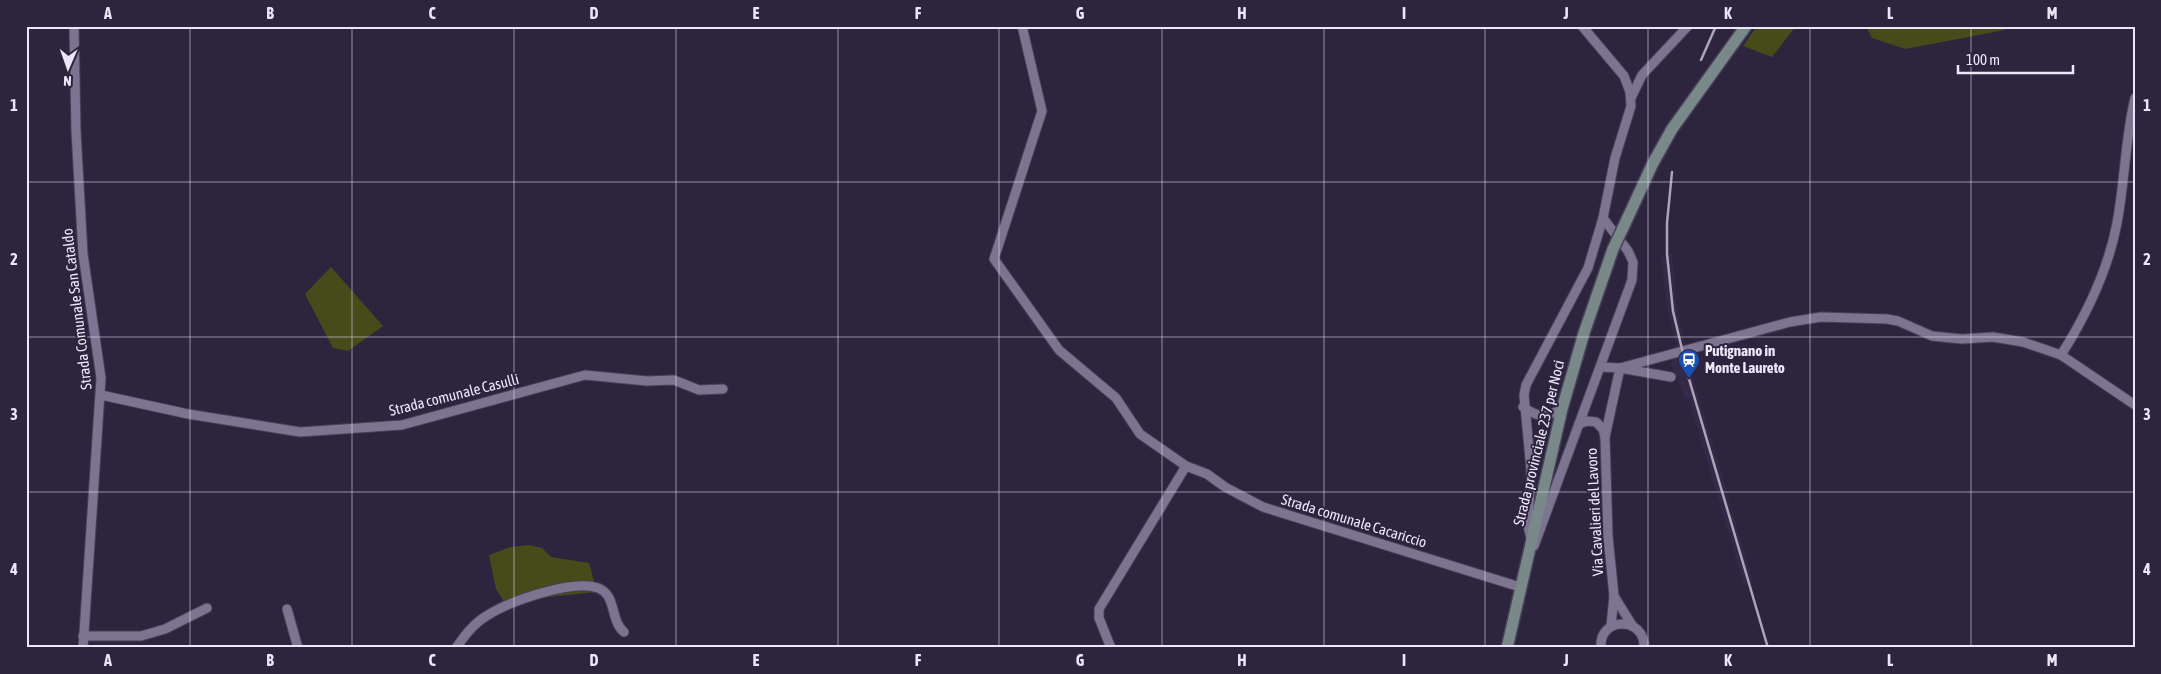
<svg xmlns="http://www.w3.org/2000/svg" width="2161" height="674" font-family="'Asap Condensed',sans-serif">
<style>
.built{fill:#342949}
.green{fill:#474a19}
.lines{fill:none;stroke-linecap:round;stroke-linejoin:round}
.minor-casing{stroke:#494157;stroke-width:11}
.secondary-casing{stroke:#494157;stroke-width:14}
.minor{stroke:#7d7492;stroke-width:9}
.secondary{stroke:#798889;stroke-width:11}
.rail{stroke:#aba5b8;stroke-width:2.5}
.secondary-bridge-casing{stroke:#494157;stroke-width:14;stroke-linecap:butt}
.secondary-bridge{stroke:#798889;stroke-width:11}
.grid{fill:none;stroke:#ece7f8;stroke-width:1;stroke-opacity:0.55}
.labels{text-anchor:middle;stroke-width:4;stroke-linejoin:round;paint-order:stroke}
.street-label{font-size:15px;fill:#ece7f8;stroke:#2d253e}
.poi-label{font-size:15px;font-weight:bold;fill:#ece7f8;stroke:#2d253e;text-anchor:start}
.neatline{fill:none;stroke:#ece7f8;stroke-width:2}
.grid-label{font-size:16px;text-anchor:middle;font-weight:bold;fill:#ece7f8}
</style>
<rect width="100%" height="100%" fill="#2d253e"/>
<!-- built -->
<path class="built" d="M1672,254L1676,300L1686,353L1753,582L1744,585L1688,398L1684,397L1671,364L1672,360L1679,357L1666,303L1661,256Z"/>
<!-- green -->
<g class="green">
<path d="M1757,26H1796L1772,57L1743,46Z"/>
<path d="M1866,26H2014L2000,31L1905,49L1872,38Z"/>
<path d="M331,267L383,326L348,351L333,348L305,294Z"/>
<path d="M529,545L542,548L551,557L589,563L597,592L538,598L508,608L496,589L489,555L511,547Z"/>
</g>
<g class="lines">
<!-- minor casing -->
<g class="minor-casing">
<g id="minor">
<path d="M74,26L76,131L83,254L101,378L83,648"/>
<path d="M1022,26L1042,111L994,259L1059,350L1116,398L1140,434L1186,466L1207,474L1225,487L1263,507L1520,587"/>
<path d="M1631,98L1642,75L1688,26"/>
<path d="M2061,355C2087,314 2108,271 2117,223C2125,181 2125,139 2135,98"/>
<path d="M1601,367L1620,368L1790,322L1821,317L1887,319L1898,321L1932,336L1962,339L1993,337L2023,342L2061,355L2135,405"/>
<path d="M101,395L188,414L300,432L402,425L585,375L647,381L674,380L699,390L723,389"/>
<path d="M1523,407C1539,418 1545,418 1562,409"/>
<path d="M1579,424L1587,421L1596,422L1603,429L1605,437"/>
<path d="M1531,538L1528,526L1531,470L1524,395L1526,385L1588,268L1603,218L1615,158L1631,106L1630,92L1624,76L1582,26"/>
<path d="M1534,546L1632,280L1633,262L1628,251L1603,218"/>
<path d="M1614,596L1632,625"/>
<path d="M287,609L298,648"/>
<path d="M1611,626L1614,596L1608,536L1605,437L1620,368L1671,377"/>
<path d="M83,636H141L165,629L207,608"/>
<path d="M456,648C465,635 474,623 488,615C510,601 573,579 598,588C617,595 610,621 624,632"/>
<path d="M1111,648L1099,618V609L1186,466"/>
<path d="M1601,648C1598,616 1646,616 1644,648"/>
</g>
</g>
<!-- secondary casing -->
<g class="secondary-casing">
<g id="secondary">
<path d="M1622,230L1653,163L1672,129L1746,26"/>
<path d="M1507,648L1562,409L1584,333L1613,249"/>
</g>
</g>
<!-- minor -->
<use href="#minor" class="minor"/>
<!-- secondary -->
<use href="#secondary" class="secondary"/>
<!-- rail -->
<g class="rail">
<path d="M1701,60L1716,26"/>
<path d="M1672,172L1667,223V254L1673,311L1689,379L1768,648"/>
</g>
<!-- secondary-bridge casing -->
<g class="secondary-bridge-casing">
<path id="secondary-bridge" d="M1613,249L1622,230"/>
</g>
<!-- secondary-bridge -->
<use href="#secondary-bridge" class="secondary-bridge"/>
</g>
<!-- grid -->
<path class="grid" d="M190,26V648M352,26V648M514,26V648M676,26V648M838,26V648M999,26V648M1162,26V648M1324,26V648M1485,26V648M1648,26V648M1810,26V648M1971,26V648M26,182H2135M26,337H2135M26,492H2135"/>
<!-- icons -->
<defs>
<g id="station-pin" transform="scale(1.125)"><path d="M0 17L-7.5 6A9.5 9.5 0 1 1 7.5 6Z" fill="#1a4fb4" stroke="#2d253e"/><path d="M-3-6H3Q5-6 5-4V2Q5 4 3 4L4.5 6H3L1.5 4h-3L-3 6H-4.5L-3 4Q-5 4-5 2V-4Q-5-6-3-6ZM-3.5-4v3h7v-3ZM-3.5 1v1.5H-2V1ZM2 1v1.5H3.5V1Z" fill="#fff"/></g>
</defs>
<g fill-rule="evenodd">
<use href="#station-pin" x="1689" y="360"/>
</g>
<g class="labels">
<!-- street labels -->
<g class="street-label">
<text transform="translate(77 309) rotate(-97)" y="5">Strada Comunale San Cataldo</text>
<text transform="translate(454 395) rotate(-14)" y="5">Strada comunale Casulli</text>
<text transform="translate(1539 443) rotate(-76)" y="5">Strada provinciale 237 per Noci</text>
<text transform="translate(1595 512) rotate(-93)" y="5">Via Cavalieri del Lavoro</text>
<text transform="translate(1354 521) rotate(17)" y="5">Strada comunale Cacariccio</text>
</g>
<!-- poi labels -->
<g class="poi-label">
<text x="1705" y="356">Putignano in<tspan x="1705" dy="17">Monte Laureto</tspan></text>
</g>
</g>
<!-- border -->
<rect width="2161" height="674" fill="none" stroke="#2d253e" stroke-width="55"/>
<!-- north arrow -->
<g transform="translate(68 68) rotate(182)" stroke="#2d253e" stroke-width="4" paint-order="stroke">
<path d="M0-4L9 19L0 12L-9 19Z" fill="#ece7f8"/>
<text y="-8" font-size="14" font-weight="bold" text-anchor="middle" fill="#ece7f8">N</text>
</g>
<!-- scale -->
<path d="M1958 65v8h115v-8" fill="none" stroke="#ece7f8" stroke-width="2.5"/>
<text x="1966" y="65" font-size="15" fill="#ece7f8" stroke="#2d253e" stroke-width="4" paint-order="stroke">100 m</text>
<rect x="28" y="28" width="2106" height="618" class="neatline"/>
<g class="grid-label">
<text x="108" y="19">A</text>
<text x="270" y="19">B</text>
<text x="432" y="19">C</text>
<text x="594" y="19">D</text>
<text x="756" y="19">E</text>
<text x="918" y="19">F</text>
<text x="1080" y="19">G</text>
<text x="1242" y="19">H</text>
<text x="1404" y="19">I</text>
<text x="1566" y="19">J</text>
<text x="1728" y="19">K</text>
<text x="1890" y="19">L</text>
<text x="2052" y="19">M</text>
<text x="14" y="111">1</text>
<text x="2147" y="111">1</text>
<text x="14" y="265">2</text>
<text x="2147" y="265">2</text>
<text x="14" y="420">3</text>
<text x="2147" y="420">3</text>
<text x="14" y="575">4</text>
<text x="2147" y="575">4</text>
<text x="108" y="666">A</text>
<text x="270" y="666">B</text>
<text x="432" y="666">C</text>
<text x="594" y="666">D</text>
<text x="756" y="666">E</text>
<text x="918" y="666">F</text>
<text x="1080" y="666">G</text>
<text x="1242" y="666">H</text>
<text x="1404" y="666">I</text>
<text x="1566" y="666">J</text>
<text x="1728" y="666">K</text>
<text x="1890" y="666">L</text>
<text x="2052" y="666">M</text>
</g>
</svg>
